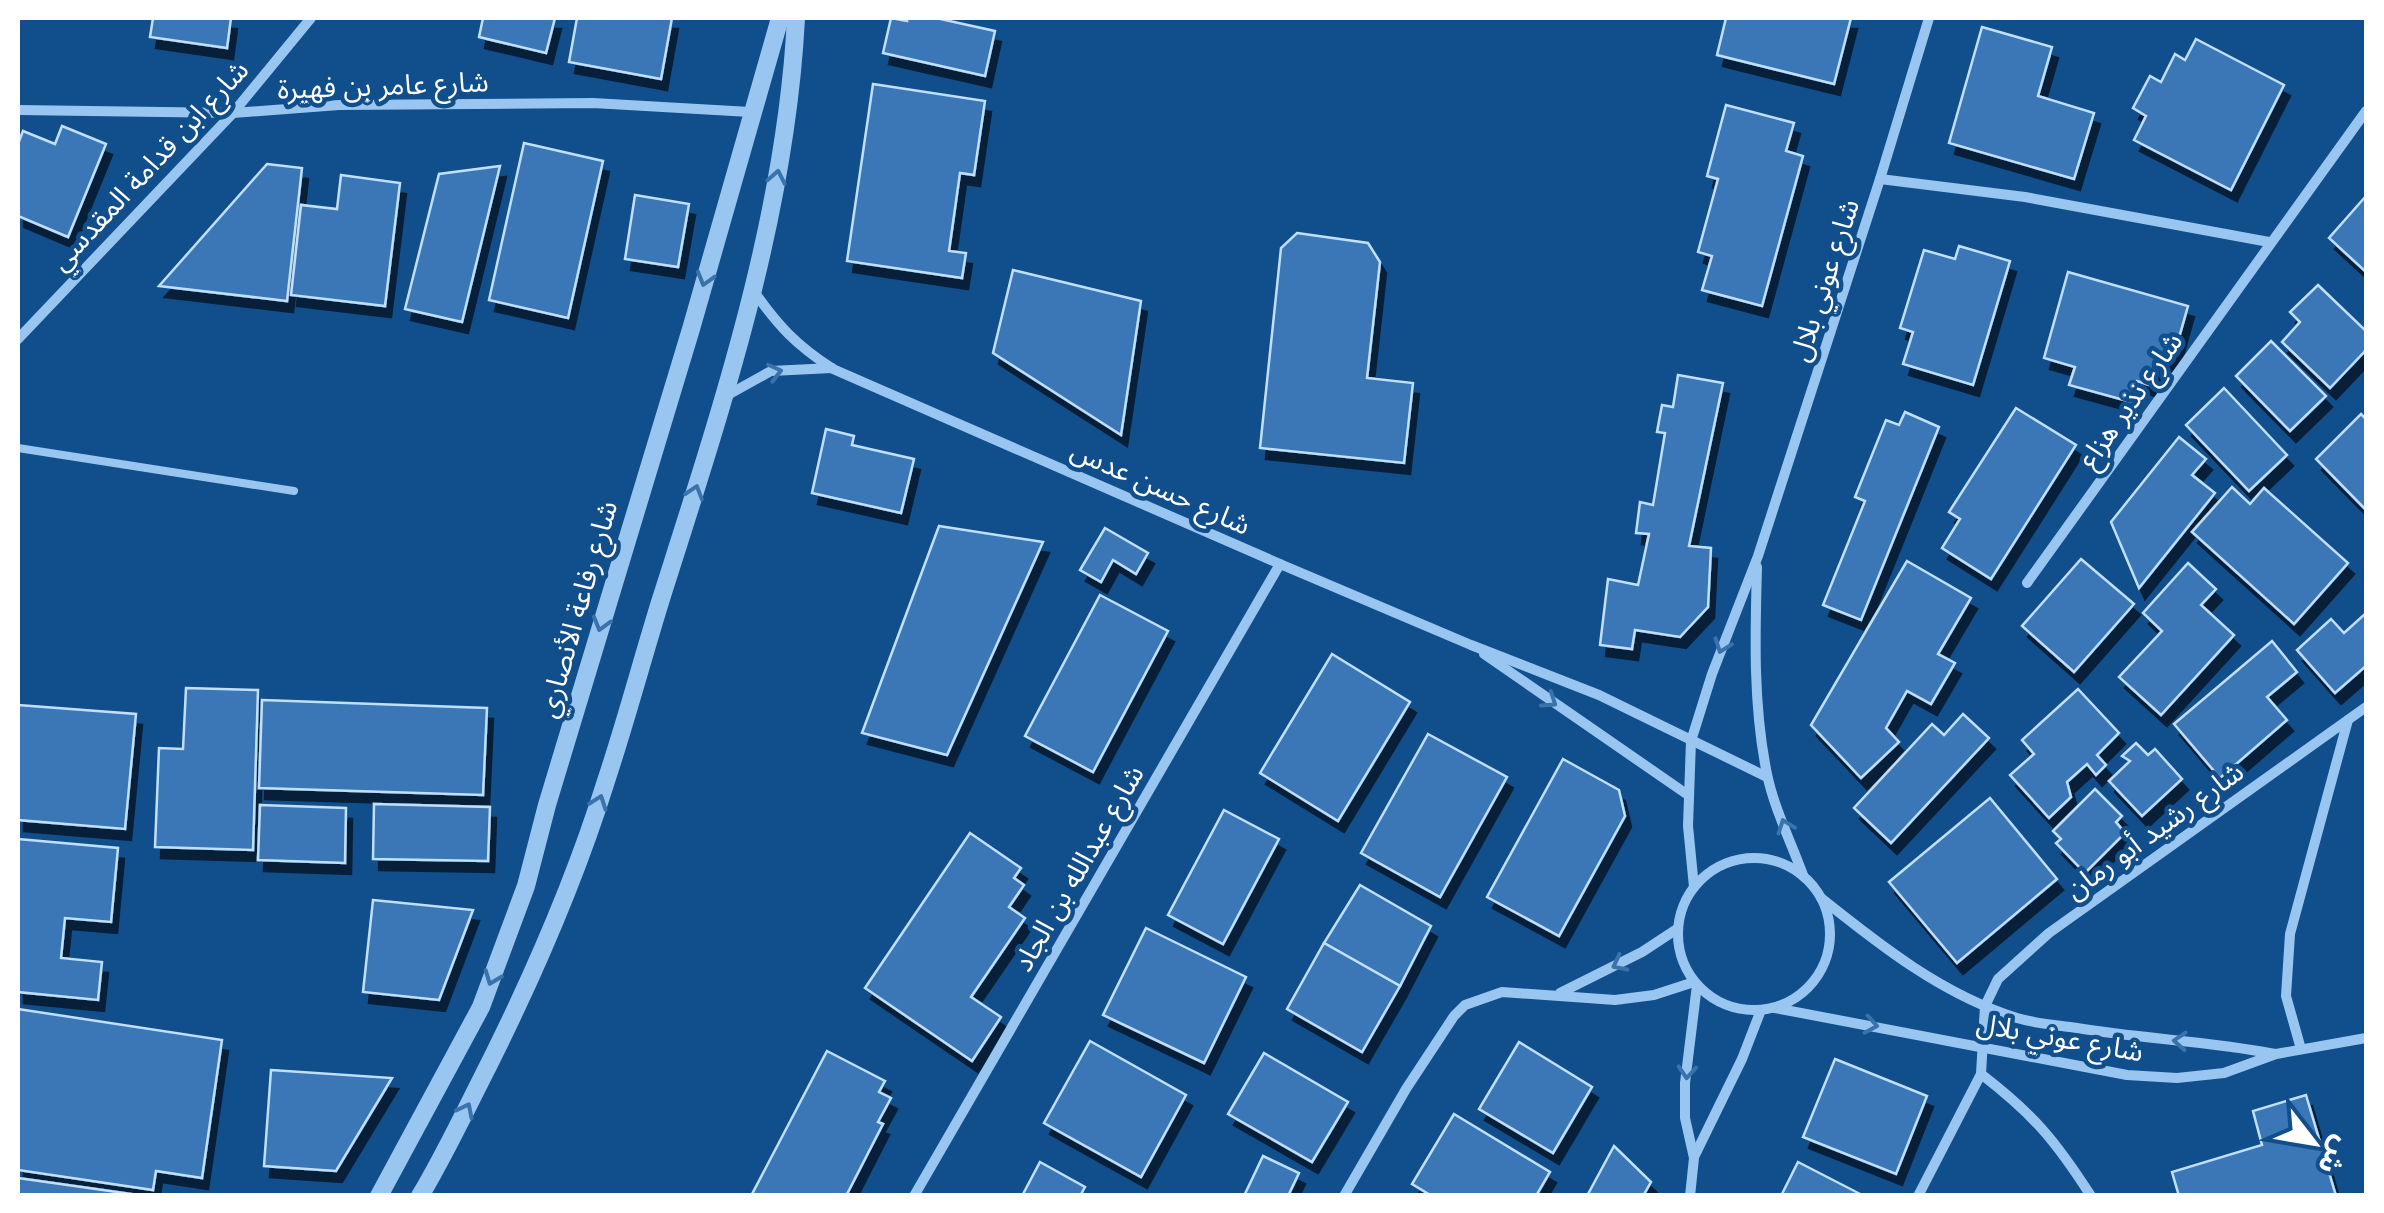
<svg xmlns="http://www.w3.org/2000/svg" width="2384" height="1213" font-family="'Fira Sans','Noto Sans Arabic',sans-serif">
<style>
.building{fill:#3a77b6;stroke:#c0dffd;stroke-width:2.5;filter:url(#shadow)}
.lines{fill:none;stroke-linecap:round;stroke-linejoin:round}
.service{stroke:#99c6f1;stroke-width:8}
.minor{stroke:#99c6f1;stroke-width:10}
.tertiary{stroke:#99c6f1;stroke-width:18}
.oneway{stroke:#3a72aa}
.labels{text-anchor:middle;stroke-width:9;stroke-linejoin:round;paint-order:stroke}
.street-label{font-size:28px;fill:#fff;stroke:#114e8c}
</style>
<defs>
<filter id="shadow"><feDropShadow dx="6" dy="11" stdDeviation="0" flood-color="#0009"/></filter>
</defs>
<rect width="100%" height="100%" fill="#114e8c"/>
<!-- building -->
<g class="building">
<path d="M153,18H231L227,48L150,37Z"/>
<path d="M483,18H555L546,53L479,37Z"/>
<path d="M577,18H672L661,79L569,62Z"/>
<path d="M891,18L907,21V18H936L995,31L985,76L883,53Z"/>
<path d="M1726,18H1851L1834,84L1717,55Z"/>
<path d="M1982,27L2052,47L2038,96L2094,113L2074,179L1949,143Z"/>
<path d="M2196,39L2284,85L2231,190L2134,140L2146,116L2133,108L2150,76L2161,82L2175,54L2185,60Z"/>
<path d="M873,84L985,101L974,175L960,173L949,251L966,253L962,278L847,261Z"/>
<path d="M1726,105L1794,123L1786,151L1803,156L1762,306L1702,290L1712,256L1698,252L1718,179L1707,176Z"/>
<path d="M62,126L106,144L68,237L18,216V144L23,131L55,144Z"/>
<path d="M524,143L603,161L568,318L489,300Z"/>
<path d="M267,164L302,168L287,301L159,286Z"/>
<path d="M500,166L462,322L405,309L439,174Z"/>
<path d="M341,175L400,183L385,306L291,295L301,205L337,209Z"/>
<path d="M635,195L689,204L678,267L625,259Z"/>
<path d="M2366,196V272L2329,238Z"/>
<path d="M1297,233L1368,243L1380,262L1367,378L1413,383L1404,463L1260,448L1281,248Z"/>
<path d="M1959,246L2010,261L1973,385L1903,364L1913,332L1900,328L1924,250L1955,259Z"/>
<path d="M1013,270L1141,301L1121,435L993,353Z"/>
<path d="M2068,272L2188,306L2172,362L2160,359L2152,386L2137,381L2131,402L2069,385L2075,367L2044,358Z"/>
<path d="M2318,285L2366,331V350L2330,388L2282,342L2300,322L2290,312Z"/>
<path d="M2271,341L2326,396L2290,431L2236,376Z"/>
<path d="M1678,375L1723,383L1689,546L1711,548L1708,607L1680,637L1635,630L1632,649L1600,645L1608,579L1638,585L1649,534L1636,533L1640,502L1653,505L1665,433L1657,432L1662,405L1673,407Z"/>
<path d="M2224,388L2287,455L2249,491L2186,425Z"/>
<path d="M2016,408L2076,445L1991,579L1942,548L1960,519L1949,512Z"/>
<path d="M1905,412L1939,427L1861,620L1823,605L1865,501L1855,497L1886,420L1899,425Z"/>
<path d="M2361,414L2366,419V510L2316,459Z"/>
<path d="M826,429L854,436L852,445L914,459L901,513L812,493Z"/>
<path d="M2179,437L2206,459L2192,475L2215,493L2139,588L2111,522Z"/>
<path d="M2232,487L2250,504L2264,488L2348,563L2294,624L2192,532Z"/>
<path d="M939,526L1043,542L947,755L862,733Z"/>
<path d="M1105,528L1148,553L1136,574L1113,560L1101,582L1080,570Z"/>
<path d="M2081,559L2134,604L2074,672L2022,626Z"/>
<path d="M1907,561L1971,598L1938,654L1955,663L1931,704L1907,691L1886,728L1899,742L1861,778L1811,725Z"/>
<path d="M2188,563L2216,589L2201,605L2234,635L2161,715L2119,677L2162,631L2143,613Z"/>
<path d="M1100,595L1168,631L1093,772L1025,736Z"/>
<path d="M2366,613V666L2335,693L2297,650L2331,619L2344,633Z"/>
<path d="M2272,641L2297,672L2267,697L2287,720L2220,778L2174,724Z"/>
<path d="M1332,654L1410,702L1338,821L1260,773Z"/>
<path d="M186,688L258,690L253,850L155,847L159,748L183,749Z"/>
<path d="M2078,689L2119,733L2097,755L2106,765L2096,775L2087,764L2067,782L2071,797L2049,818L2010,775L2034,754L2022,740Z"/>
<path d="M262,700L487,708L483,795L259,788Z"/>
<path d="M18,705L136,714L125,829L18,820Z"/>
<path d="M1963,714L1989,738L1891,843L1854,808L1932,724L1944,735Z"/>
<path d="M1428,734L1507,777L1440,897L1361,853Z"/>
<path d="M2136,743L2148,755L2155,749L2182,779L2142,816L2109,781L2130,761L2122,756Z"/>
<path d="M1563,759L1619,790L1625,816L1559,936L1487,897Z"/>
<path d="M2095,789L2122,816L2116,822L2125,833L2085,873L2056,843L2061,839L2053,831Z"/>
<path d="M1990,798L2057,879L1957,963L1889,882Z"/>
<path d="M374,804L490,807L488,861L373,859Z"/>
<path d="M260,805L346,808L345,863L258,860Z"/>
<path d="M1224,810L1279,839L1223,944L1168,915Z"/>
<path d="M970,833L1021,868L1014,878L1024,885L1009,907L1025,918L971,997L1001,1017L972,1061L865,988Z"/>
<path d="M18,839L118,848L111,922L65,918L61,958L102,962L98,1000L18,992Z"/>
<path d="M1360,885L1431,926L1400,986L1324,943Z"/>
<path d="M373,900L473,910L439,1000L363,992Z"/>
<path d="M1146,928L1246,977L1204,1063L1103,1015Z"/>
<path d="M1324,943L1400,986L1362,1052L1287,1009Z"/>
<path d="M18,1009L222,1040L202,1178L156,1171L153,1190L18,1170Z"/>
<path d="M1090,1041L1186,1095L1141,1177L1044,1123Z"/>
<path d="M1519,1042L1592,1087L1553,1153L1479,1109Z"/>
<path d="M827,1051L885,1081L879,1092L891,1098L878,1122L883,1124L846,1196H751Z"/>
<path d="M1264,1053L1348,1102L1312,1162L1228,1114Z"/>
<path d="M1835,1059L1927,1096L1896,1174L1803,1137Z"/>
<path d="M271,1070L392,1078L336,1171L264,1166Z"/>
<path d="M2306,1095L2336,1196H2179L2172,1172L2262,1145L2253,1111Z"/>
<path d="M1454,1114L1550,1172L1536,1196H1432L1412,1184Z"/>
<path d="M1614,1146L1651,1182L1643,1196H1587Z"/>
<path d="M1263,1156L1299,1173L1288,1196H1244Z"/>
<path d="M1040,1162L1085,1187L1080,1196H1022Z"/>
<path d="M1798,1162L1864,1196H1781Z"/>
<path d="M18,1178L145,1196H18Z"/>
</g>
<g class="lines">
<!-- service -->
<path class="service" d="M18,448L294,491"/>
<!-- minor -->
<g class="minor">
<path d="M18,110L233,113L339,105L593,103L750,112"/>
<path d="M1880,179L2025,197L2269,242"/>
<path d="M753,290C778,326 796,345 833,369L1280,564L1471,645L1599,695L1767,777"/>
<path d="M18,339L233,113L311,18"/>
<path d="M726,396L771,371L832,368"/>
<path d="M1757,567C1755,636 1753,706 1767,774C1774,808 1791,842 1803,875"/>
<path d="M2027,583L2366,111"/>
<path d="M1484,654L1688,795"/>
<circle cx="1754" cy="934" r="76"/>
<path d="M1694,887L1688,826L1691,741L1712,674L1758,556L1880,179L1929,18"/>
<path d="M1821,898C1881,946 1943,995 2017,1018C2037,1024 2057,1025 2077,1028C2143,1039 2210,1041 2275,1054"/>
<path d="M1560,993L1642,952L1677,929"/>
<path d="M1775,1008L2127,1075L2177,1078L2224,1073L2276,1054L2366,1038"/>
<path d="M2301,1049L2286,996L2290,934L2348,720"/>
<path d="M1981,1074C2033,1114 2055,1140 2091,1196"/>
<path d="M1694,1157L1742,1059L1761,1010"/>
<path d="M914,1196L1280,564"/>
<path d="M1344,1196L1406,1089L1454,1016L1465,1005L1502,992L1615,1000L1654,995L1694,982"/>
<path d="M1690,1196L1694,1158L1685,1118V1083L1697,985"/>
<path d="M1918,1196L1981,1074L1985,1006L1998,979L2049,933L2366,707"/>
</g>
<!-- tertiary -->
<g class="tertiary">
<path d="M379,1196L481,1007L526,886L547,805L691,329L780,18"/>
<path d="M420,1196C441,1161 459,1124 477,1088C527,990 573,887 606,781C626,721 642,660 661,599C721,410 786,217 796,18"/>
</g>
</g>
<!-- one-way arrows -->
<defs><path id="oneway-chevron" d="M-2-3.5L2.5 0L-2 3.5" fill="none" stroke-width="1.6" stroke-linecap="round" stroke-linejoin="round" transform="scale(2.5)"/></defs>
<g class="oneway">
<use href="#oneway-chevron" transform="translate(777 177) rotate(-79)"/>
<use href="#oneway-chevron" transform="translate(705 279) rotate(106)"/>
<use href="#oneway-chevron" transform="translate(775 372) rotate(-14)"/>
<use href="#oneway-chevron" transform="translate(695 492) rotate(-73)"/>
<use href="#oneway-chevron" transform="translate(601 624) rotate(106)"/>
<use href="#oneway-chevron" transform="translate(1722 646) rotate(110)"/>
<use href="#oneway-chevron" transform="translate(1550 701) rotate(34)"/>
<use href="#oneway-chevron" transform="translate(599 802) rotate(-70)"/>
<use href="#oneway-chevron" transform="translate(1785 826) rotate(-110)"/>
<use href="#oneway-chevron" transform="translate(1619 964) rotate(153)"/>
<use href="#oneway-chevron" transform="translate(492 978) rotate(111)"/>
<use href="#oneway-chevron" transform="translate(1871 1025) rotate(10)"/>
<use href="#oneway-chevron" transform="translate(2180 1041) rotate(-176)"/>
<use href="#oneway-chevron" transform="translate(1687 1072) rotate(94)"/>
<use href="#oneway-chevron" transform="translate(466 1110) rotate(-63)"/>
</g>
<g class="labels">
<!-- street labels -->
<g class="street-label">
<text transform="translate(383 85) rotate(-2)" y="10">شارع عامر بن فهيرة</text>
<text transform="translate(149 165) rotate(-47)" y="10">شارع ابن قدامة المقدسي</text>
<text transform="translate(1824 280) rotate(-72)" y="10">شارع عوني بلال</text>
<text transform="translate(2130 400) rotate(-55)" y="10">شارع نذير هزاع</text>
<text transform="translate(1161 487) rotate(24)" y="10">شارع حسن عدس</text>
<text transform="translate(577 609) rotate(-74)" y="10">شارع رفاعة الأنصاري</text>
<text transform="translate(2154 830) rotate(-36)" y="10">شارع رشيد أبو رمان</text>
<text transform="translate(1078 868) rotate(-60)" y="10">شارع عبدالله بن الجاد</text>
<text transform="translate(2060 1037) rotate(10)" y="10">شارع عوني بلال</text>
</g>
</g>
<!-- border -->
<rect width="2384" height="1213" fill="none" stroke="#ffffff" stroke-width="40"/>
<!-- north arrow -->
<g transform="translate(2314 1143) rotate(121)" stroke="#114e8c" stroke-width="8" paint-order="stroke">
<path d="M0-8L18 38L0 25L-18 38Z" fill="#ffffff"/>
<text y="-15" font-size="28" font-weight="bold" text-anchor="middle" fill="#ffffff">ش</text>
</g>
</svg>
